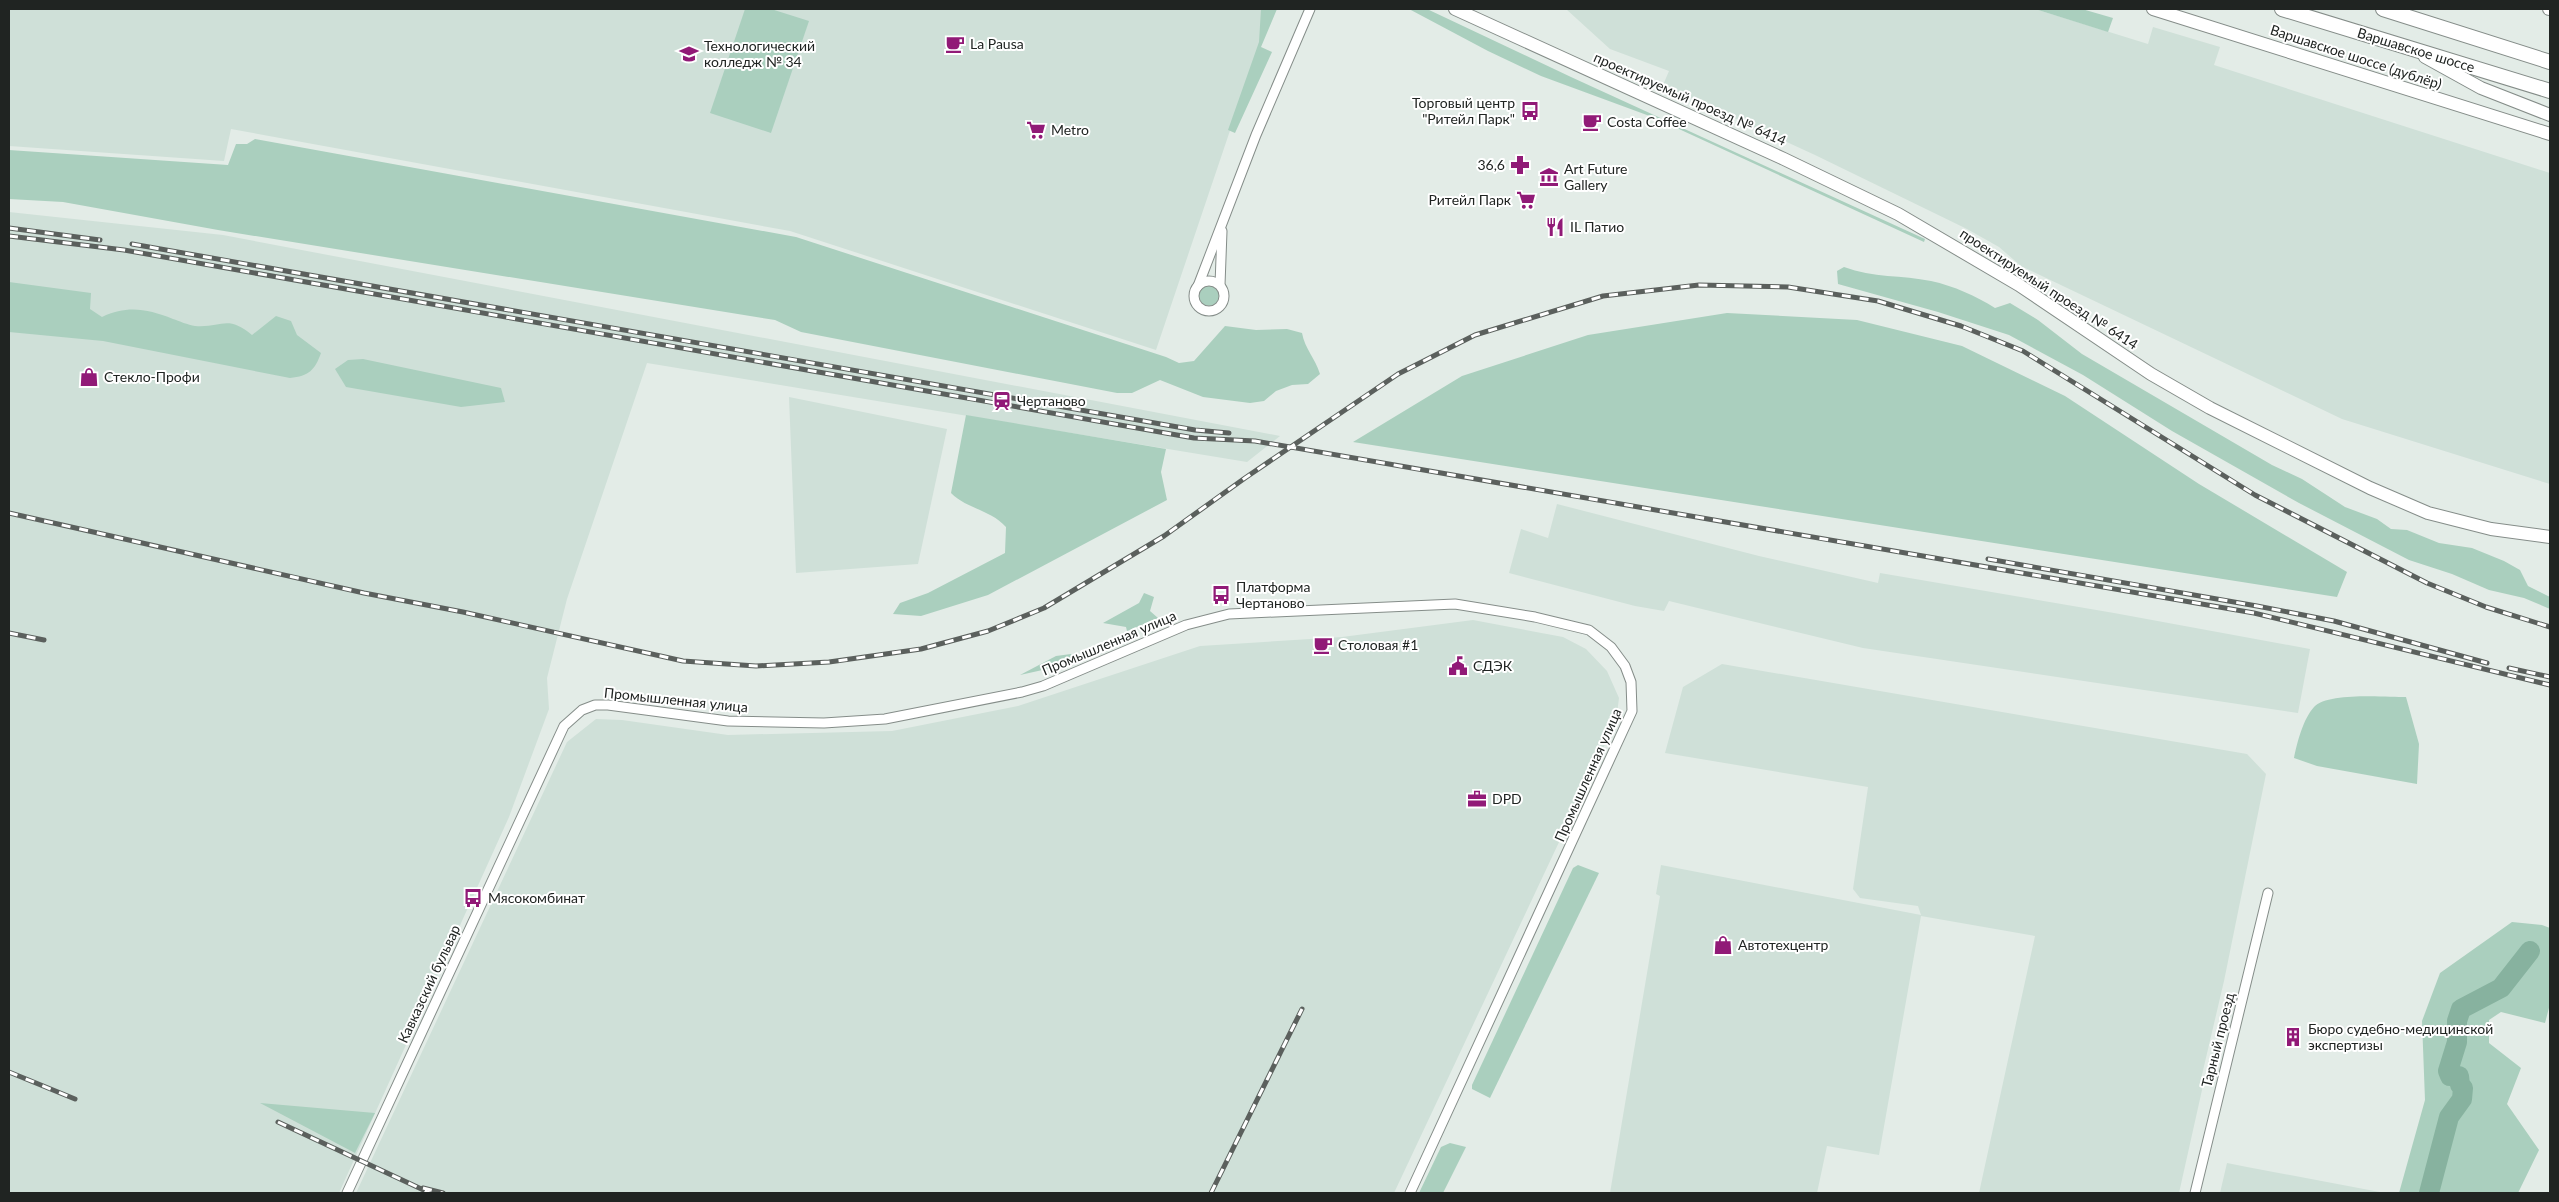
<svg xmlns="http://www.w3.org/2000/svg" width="2559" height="1202" font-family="Lato,sans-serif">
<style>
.built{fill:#cfe0d8}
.green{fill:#aacfbe}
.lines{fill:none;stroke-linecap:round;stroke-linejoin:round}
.river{stroke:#87b29f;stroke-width:20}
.street-casing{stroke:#858d89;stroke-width:11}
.secondary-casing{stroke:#858d89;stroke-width:14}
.primary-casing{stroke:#858d89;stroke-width:16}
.street{stroke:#fff;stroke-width:9}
.secondary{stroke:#fff;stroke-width:12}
.primary{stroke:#fff;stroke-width:14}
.rail-casing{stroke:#5b605d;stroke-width:5}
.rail{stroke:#fff;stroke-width:3;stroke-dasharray:9;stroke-linecap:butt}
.labels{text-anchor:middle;stroke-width:4;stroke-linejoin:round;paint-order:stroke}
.poi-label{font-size:14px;fill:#202422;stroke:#fff;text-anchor:start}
.street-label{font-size:14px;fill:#202422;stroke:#fff}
</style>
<rect width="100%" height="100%" fill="#e3ece7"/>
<!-- built -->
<g class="built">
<path d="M9,9H1271L1156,350L790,231L231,129L224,161L9,146Z"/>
<path d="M1566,9H2035L2148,44L2153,27L2220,47L2214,65L2550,173V484L2342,419L2021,266L1999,247L1967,229L1815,155L1663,85L1669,71L1610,49Z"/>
<path d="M9,212L223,235L1280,436L1247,462L647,363L567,599L547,678L549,709L509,817L339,1193H9Z"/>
<path d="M789,397L947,429L918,564L796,573Z"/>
<path d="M1557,504L1759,556L1878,583L1880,573L2114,613L2310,649L2298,713L1863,648L1669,601L1664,611L1635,606L1509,573L1521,529L1548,538Z"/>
<path d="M1473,620L1563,637L1586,649L1607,671L1619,698L1616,721L1394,1193H356L567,742L596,719L622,720L728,735L892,731L1018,706L1200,646L1342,637Z"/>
<path d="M1722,664L2247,754L2266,774L2224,981L2201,1079L2202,1090L2179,1193H1979L2035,936L1921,916L1879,1155L1827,1146L1817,1193H1610L1660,896L1656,894L1661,865L1921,915L1918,906L1860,898L1853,889L1868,787L1665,753L1683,687Z"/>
<path d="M2227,1163L2247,1167L2385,1193H2220Z"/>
</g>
<!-- green -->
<g class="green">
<path d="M745,9H771L809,21L771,133L710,113Z"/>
<path d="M1261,9H1277L1261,47L1272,52L1235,133L1228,130L1259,42Z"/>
<path d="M1409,9H1427L1571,77L1925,239L1924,242L1655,118L1541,76L1488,51Z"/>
<path d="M2035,9H2082L2113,18L2108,32Z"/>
<path d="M255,139L796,237L1166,357L1179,363L1194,361L1225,326L1256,330L1287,329L1302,333C1305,349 1315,358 1320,374L1308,384L1292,385L1276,391L1264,401L1250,403L1203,397L1160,380L1132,393H1117L801,332L775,320L218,230L63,202L9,199V150L228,165L236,144H247Z"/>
<path d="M1844,267C1873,278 1902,275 1931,281C1954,286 1976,296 1995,308L2010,303L2038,320L2082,354L2272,465L2302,479L2345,507L2377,519L2391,529L2407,530L2439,543L2472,548L2504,561L2520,570L2528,586L2550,597V609L2524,598L2489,590L2452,574L2409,560L2299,503L2172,431L2083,375L2009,335L1938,312L1838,284L1837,271Z"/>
<path d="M9,282L91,293L90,309L102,317C128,305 147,309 173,319C179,321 188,325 195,326C222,328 227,314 252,335L276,316L291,321L297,335L321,353C315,370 309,376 290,378L103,341L9,332Z"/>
<circle cx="1209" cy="296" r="10"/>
<path d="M1727,313L1857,320L1962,346L2065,396L2199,484L2347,572L2337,597L1353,442L1462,376L1588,335Z"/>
<path d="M363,359L501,388L505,402L461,407L346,387L335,369L348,360Z"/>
<path d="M966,415L1166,449L1161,472L1167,500L988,595L921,616L893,614L900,603L928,593L1005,553L1006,527C991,510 967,509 951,493Z"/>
<path d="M1144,593L1154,597L1150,611L1158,618L1127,631L1126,627L1103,623L1139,603Z"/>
<path d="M1071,654H1077L1065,665L1020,675L1056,656Z"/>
<path d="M2406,697L2419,744L2417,784L2317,766L2294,758C2297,743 2303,719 2314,707C2327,692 2386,697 2406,697Z"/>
<path d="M1578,865L1599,873L1490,1098L1472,1089V1085L1573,868Z"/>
<path d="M2512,922L2542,925L2550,928V1004L2545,1023L2501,1012L2489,1020V1043L2521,1068L2507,1104L2539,1150L2518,1193H2399L2425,1100L2422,1021L2440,973Z"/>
<path d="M260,1103L375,1113L355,1153Z"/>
<path d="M1450,1143L1466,1147L1443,1193H1419L1441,1147Z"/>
</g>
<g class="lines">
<!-- river -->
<path class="river" d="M2429,1193L2449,1117L2462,1099L2463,1088L2460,1085L2459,1076H2450L2448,1071L2457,1042V1021L2461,1009L2501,988L2530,951"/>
<!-- street casing -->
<g class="street-casing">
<g id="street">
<circle cx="1209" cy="296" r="15"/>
<path d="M1220,285L1222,231"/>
<path d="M1198,286L1256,135L1310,9"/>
<path d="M347,1193L564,726L582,710L595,705H608L728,721L824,723L885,719L1022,692L1043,686L1186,625L1229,614L1455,604L1535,617L1589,630L1611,647L1625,666L1631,682L1632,711L1410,1193"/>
<path d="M2195,1193L2268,893"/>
</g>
</g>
<!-- secondary casing -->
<g class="secondary-casing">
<g id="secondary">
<path d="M1455,9L1784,159L1898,214L2019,285L2151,374L2210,408L2370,488L2428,513L2491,529L2550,537"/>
<path d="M2153,9L2550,134"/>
<path d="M2549,9H2550"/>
<path d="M2425,57L2481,88L2550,115"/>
</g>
</g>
<!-- primary casing -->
<g class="primary-casing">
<g id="primary">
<path d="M2282,9L2550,91"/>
<path d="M2383,9L2550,62"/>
</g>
</g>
<!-- street -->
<use href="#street" class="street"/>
<!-- secondary -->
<use href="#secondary" class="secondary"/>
<!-- primary -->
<use href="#primary" class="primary"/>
<!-- rail casing -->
<g class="rail-casing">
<g id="rail">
<path d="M9,228L100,240"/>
<path d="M9,236L124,250L1194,438L1255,441L2254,613L2550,685"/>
<path d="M132,244L1195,430L1229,433"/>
<path d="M9,513L364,593L463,612L683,661L756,666L829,662L921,649L988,631L1044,608L1164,536L1245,478L1398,374L1475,335L1603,296L1699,285L1788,287L1878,301L1961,326L2023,351L2255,495L2427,583L2486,607L2550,627"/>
<path d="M1988,559L2257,606L2334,621L2487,663"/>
<path d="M9,633L44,640"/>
<path d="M2509,668L2550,677"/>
<path d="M9,1072L75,1099"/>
<path d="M278,1122L430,1193"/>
<path d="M423,1188L443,1193"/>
<path d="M1211,1193L1302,1009"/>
</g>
</g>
<!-- rail -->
<use href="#rail" class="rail"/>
</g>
<!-- icons -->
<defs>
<g id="cafe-bare" transform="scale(1.5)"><path d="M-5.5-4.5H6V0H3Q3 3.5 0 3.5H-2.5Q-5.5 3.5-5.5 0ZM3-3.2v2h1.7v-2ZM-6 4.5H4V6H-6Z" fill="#911a77" stroke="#fff" stroke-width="2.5" paint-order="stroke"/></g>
<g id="university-bare" transform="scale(1.5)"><path d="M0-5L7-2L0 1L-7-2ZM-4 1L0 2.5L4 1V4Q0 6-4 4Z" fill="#911a77" stroke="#fff" stroke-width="2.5" paint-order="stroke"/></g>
<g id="bus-bare" transform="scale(1.5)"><path d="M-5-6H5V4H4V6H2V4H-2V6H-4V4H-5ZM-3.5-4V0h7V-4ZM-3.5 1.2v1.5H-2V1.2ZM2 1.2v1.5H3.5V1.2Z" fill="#911a77" stroke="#fff" stroke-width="2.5" paint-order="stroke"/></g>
<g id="supermarket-bare" transform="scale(1.5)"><path d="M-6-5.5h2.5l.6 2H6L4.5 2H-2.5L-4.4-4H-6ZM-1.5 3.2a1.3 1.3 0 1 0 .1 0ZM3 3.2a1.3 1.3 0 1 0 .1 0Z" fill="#911a77" stroke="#fff" stroke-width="2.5" paint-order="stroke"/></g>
<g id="pharmacy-bare" transform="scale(1.5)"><path d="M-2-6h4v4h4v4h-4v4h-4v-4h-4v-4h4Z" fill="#911a77" stroke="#fff" stroke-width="2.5" paint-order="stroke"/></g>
<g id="museum-bare" transform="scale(1.5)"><path d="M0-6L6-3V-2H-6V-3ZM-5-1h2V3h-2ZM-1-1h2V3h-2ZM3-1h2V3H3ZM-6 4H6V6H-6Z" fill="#911a77" stroke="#fff" stroke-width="2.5" paint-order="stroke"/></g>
<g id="restaurant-bare" transform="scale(1.5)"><path d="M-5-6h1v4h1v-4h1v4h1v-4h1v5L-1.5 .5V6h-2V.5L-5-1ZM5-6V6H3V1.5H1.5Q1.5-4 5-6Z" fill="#911a77" stroke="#fff" stroke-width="2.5" paint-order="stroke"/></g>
<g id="shop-bare" transform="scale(1.5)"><path d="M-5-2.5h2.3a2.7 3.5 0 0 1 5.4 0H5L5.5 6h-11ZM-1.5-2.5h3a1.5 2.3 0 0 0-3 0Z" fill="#911a77" stroke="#fff" stroke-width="2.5" paint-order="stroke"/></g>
<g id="station-bare" transform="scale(1.5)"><path d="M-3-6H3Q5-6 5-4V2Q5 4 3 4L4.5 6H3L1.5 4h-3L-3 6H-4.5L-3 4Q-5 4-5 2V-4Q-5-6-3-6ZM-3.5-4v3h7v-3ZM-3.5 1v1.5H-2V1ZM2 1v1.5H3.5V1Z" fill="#911a77" stroke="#fff" stroke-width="2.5" paint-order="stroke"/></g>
<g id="civic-bare" transform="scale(1.5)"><path d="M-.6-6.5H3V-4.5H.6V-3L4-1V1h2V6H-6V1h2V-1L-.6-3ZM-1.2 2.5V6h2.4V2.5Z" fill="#911a77" stroke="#fff" stroke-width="2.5" paint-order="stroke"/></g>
<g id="office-bare" transform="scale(1.5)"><path d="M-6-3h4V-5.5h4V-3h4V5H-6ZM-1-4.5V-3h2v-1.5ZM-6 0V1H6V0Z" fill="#911a77" stroke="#fff" stroke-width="2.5" paint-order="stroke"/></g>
<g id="building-bare" transform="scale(1.5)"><path d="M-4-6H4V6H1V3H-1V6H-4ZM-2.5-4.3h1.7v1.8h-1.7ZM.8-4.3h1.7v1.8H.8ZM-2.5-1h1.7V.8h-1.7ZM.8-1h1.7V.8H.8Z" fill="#911a77" stroke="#fff" stroke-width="2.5" paint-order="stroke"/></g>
</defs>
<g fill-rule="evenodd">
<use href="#cafe-bare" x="955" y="44"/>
<use href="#university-bare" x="689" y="54"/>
<use href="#bus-bare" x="1530" y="111"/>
<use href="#cafe-bare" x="1592" y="122"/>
<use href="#supermarket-bare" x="1036" y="130"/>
<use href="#pharmacy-bare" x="1520" y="165"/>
<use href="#museum-bare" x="1549" y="177"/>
<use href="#supermarket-bare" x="1526" y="200"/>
<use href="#restaurant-bare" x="1555" y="227"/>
<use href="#shop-bare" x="89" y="377"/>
<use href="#station-bare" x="1002" y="401"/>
<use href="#bus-bare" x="1221" y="595"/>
<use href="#cafe-bare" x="1323" y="645"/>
<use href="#civic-bare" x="1458" y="666"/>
<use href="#office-bare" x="1477" y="799"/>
<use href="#bus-bare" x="473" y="898"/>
<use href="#shop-bare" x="1723" y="945"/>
<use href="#building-bare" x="2293" y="1037"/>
</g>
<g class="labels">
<!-- poi labels -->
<g class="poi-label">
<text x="970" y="49">La Pausa</text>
<text x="704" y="51">Технологический<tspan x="704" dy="16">колледж № 34</tspan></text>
<text x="1515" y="108" text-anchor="end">Торговый центр<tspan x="1515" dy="16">"Ритейл Парк"</tspan></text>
<text x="1607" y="127">Costa Coffee</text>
<text x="1051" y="135">Metro</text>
<text x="1505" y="170" text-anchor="end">36,6</text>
<text x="1564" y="174">Art Future<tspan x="1564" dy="16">Gallery</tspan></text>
<text x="1511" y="205" text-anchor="end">Ритейл Парк</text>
<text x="1570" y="232">IL Патио</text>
<text x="104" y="382">Стекло-Профи</text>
<text x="1017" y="406">Чертаново</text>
<text x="1236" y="592">Платформа<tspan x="1236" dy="16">Чертаново</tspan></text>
<text x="1338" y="650">Столовая #1</text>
<text x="1473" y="671">СДЭК</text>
<text x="1492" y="804">DPD</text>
<text x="488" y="903">Мясокомбинат</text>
<text x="1738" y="950">Автотехцентр</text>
<text x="2308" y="1034">Бюро судебно-медицинской<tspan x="2308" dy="16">экспертизы</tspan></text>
</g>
<!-- street labels -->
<g class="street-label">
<text transform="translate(2416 50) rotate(17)" y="5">Варшавское шоссе</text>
<text transform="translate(2356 57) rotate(18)" y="5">Варшавское шоссе (дублёр)</text>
<text transform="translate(1690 99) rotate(24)" y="5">проектируемый проезд № 6414</text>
<text transform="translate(2049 289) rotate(33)" y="5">проектируемый проезд № 6414</text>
<text transform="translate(1109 643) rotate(-23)" y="5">Промышленная улица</text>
<text transform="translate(676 700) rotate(6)" y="5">Промышленная улица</text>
<text transform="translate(1588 775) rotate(-66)" y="5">Промышленная улица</text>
<text transform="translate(429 984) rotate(-65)" y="5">Кавказский бульвар</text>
<text transform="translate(2218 1040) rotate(-76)" y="5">Тарный проезд</text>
</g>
</g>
<!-- border -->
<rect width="2559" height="1202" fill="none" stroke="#202422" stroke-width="20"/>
</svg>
